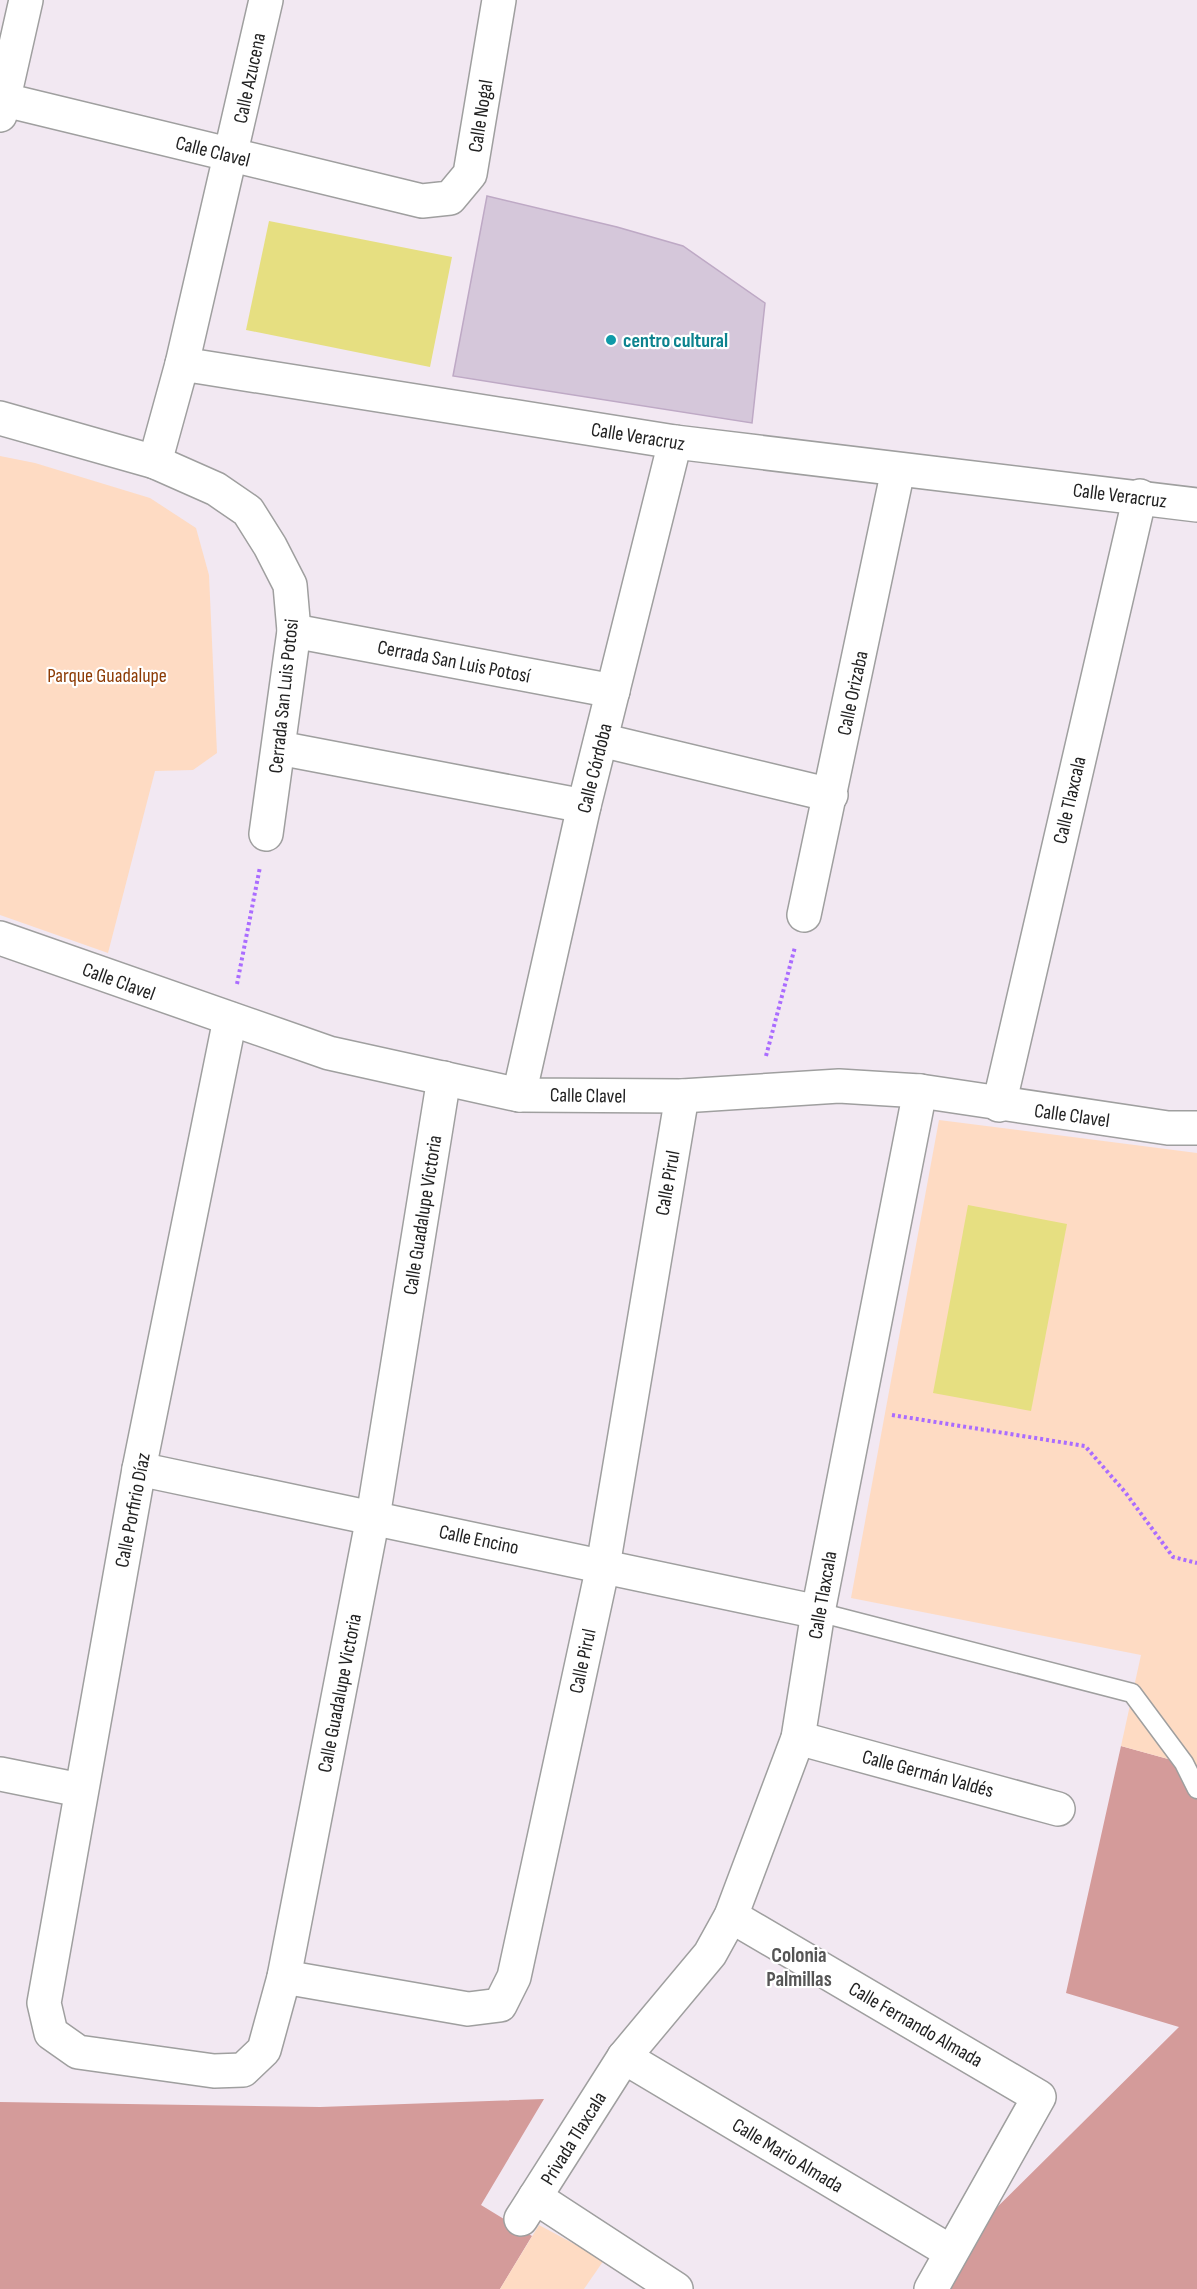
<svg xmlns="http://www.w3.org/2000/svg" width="1197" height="2289" font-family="'Sofia Sans Condensed',sans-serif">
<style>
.forest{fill:#d49b9a}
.park{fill:#fedbc3}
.pitch{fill:#e6df81}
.building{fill:#d5c7da;stroke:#bea9c5;stroke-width:1.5}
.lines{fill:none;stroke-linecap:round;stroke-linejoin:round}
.service-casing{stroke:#9f9f9f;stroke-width:21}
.minor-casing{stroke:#9f9f9f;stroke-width:36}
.path{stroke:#aa6cff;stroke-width:4;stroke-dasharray:3 3;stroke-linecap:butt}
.service{stroke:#fff;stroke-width:18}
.minor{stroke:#fff;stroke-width:33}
.culture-dot{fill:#0f9aa8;stroke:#fff;stroke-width:2}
.labels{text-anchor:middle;stroke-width:4.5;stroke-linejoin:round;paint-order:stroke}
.street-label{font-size:20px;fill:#222;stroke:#fff}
.culture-label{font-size:20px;font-weight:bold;fill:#0d838f;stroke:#fff;text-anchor:start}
.park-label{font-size:20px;fill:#8c3a03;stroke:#fff}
.neighbourhood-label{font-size:21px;font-weight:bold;fill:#555;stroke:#fff}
</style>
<rect width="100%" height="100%" fill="#f2e8f2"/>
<!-- forest -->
<g class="forest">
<path d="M1121,1746L1197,1767V2289H940L964,2240L1179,2027L1066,1993Z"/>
<path d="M544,2099L481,2205L532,2236L500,2289H0V2102L320,2107Z"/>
</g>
<!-- park -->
<g class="park">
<path d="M0,456L35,463L150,498L196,528L209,575L217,753L193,770L155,771L108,953L0,915Z"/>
<path d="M939,1120L1197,1153V1767L1121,1746L1141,1655L851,1598Z"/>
<path d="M539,2225L604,2260L584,2289H500Z"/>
</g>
<!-- pitch -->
<g class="pitch">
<path d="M269,221L452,257L430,367L246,330Z"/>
<path d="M968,1205L1067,1224L1031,1411L933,1393Z"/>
</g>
<!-- building -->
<path class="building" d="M487,196L617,227L683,246L765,303L752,423L453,376Z"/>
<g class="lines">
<!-- service casing -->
<g class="service-casing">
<path id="service" d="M818,1612L1132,1693L1184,1763L1197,1789"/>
</g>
<!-- minor casing -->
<g class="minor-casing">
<g id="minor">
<path d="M5,100L422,201L450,198L470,174L499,0"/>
<path d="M0,115L26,0"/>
<path d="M182,364L266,0"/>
<path d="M0,418L155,462L216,489L248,511L270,546L290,585L294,631L266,834"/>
<path d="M155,462L182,364L675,442L1197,505"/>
<path d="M294,631L613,691"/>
<path d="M601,740L831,795"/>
<path d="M279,748L584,806"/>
<path d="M804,915L898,470"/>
<path d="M0,938L329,1053L519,1095L682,1096L839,1086L920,1091L1168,1128H1197"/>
<path d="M230,1019L139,1469L44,2003L51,2033L78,2052L214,2071L243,2070L264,2050L284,1977L373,1517L444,1078"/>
<path d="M519,1095L584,806L675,442"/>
<path d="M999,1105L1140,496"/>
<path d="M139,1469L818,1612"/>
<path d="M798,1738L1058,1809"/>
<path d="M0,1774L80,1790"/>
<path d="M731,1916L1039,2097L931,2289"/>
<path d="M284,1977L468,2009L500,2005L514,1977L603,1566L682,1096"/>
<path d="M624,2057L951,2252"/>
<path d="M535,2197L676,2289"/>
<path d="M521,2219L624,2057L710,1954L731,1916L798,1738L818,1612L920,1091"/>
</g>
</g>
<!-- path -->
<g class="path">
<path d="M237,984L260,867"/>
<path d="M766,1056L795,947"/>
<path d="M892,1415L1085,1446L1125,1492L1173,1557L1197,1563"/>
</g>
<!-- service -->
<use href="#service" class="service"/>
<!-- minor -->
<use href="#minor" class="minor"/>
</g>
<!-- markers -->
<circle class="culture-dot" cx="611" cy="340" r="6"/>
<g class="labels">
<!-- street labels -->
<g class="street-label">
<text transform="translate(249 78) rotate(-78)" y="7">Calle Azucena</text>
<text transform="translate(480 116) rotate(-81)" y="7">Calle Nogal</text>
<text transform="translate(213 151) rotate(14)" y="7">Calle Clavel</text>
<text transform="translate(638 436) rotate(9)" y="7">Calle Veracruz</text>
<text transform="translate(1120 495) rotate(7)" y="7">Calle Veracruz</text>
<text transform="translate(454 661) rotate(11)" y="7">Cerrada San Luis Potosí</text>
<text transform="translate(852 693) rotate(-78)" y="7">Calle Orizaba</text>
<text transform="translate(283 696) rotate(-84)" y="7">Cerrada San Luis Potosi</text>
<text transform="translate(594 768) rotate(-76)" y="7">Calle Córdoba</text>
<text transform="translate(1069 800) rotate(-77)" y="7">Calle Tlaxcala</text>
<text transform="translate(119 981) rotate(20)" y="7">Calle Clavel</text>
<text transform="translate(588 1095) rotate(1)" y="7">Calle Clavel</text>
<text transform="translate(1072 1115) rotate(8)" y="7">Calle Clavel</text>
<text transform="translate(667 1183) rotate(-80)" y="7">Calle Pirul</text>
<text transform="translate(422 1215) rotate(-81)" y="7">Calle Guadalupe Victoria</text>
<text transform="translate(132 1510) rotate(-79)" y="7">Calle Porfirio Díaz</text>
<text transform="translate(479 1539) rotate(12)" y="7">Calle Encino</text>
<text transform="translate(822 1595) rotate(-80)" y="7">Calle Tlaxcala</text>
<text transform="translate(582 1661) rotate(-78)" y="7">Calle Pirul</text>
<text transform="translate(339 1693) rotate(-79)" y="7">Calle Guadalupe Victoria</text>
<text transform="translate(928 1773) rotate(15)" y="7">Calle Germán Valdés</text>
<text transform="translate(916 2024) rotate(30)" y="7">Calle Fernando Almada</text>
<text transform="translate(573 2138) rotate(-58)" y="7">Privada Tlaxcala</text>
<text transform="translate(788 2155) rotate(31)" y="7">Calle Mario Almada</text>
</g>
<!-- culture labels -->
<g class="culture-label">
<text x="623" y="347">centro cultural</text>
</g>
<!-- park labels -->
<g class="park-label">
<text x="107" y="682">Parque Guadalupe</text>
</g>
<!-- neighbourhood labels -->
<g class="neighbourhood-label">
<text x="799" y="1962">Colonia<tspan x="799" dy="24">Palmillas</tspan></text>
</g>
</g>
</svg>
